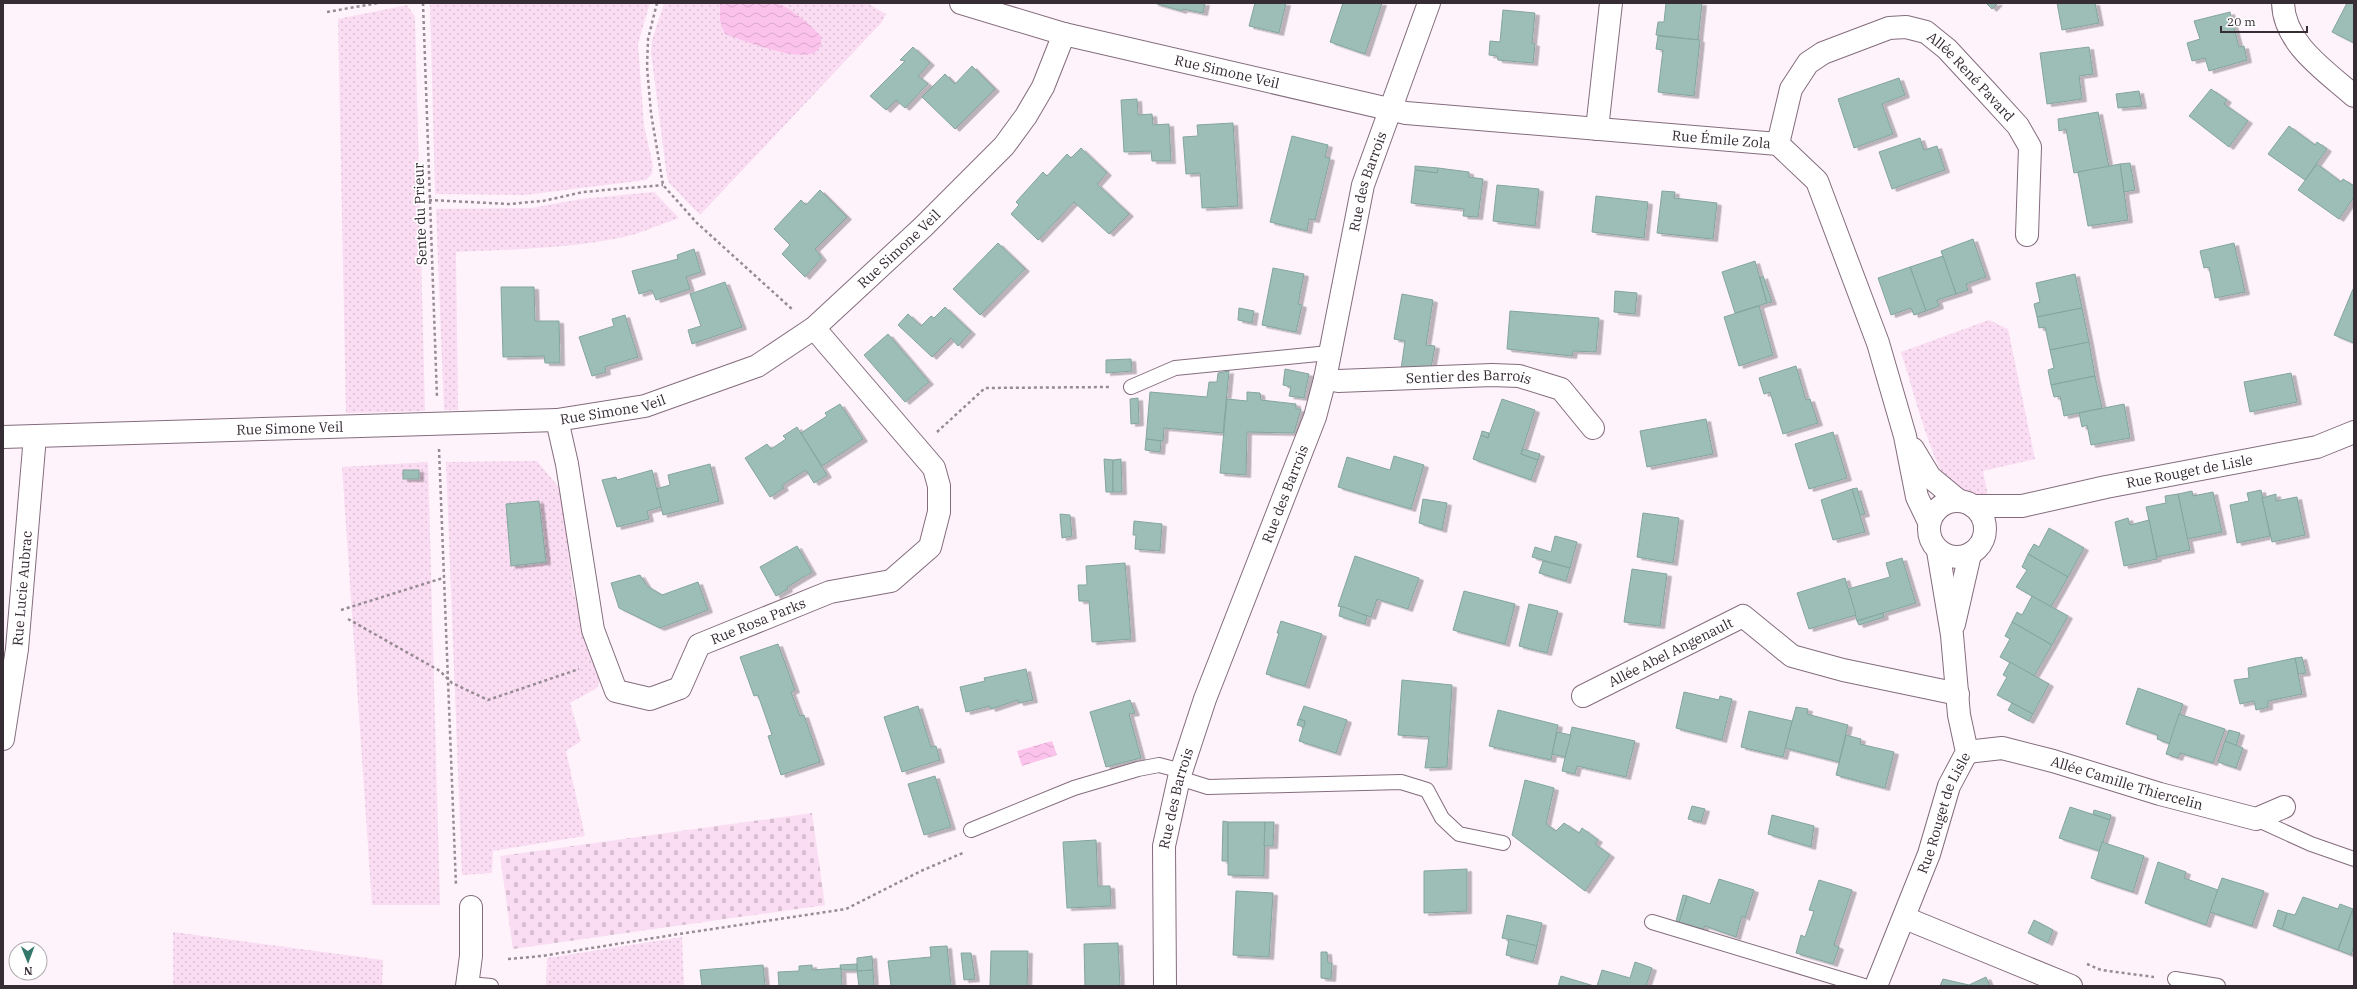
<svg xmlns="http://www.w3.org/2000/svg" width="2357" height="989" font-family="'IBM Plex Serif',serif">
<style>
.grass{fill:url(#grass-dots)}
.cemetery{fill:url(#cemetery-stones)}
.water{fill:url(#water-waves)}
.building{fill:#9cbeb6;stroke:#83a59d;filter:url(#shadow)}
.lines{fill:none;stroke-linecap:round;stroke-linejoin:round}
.lane-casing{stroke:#846c7d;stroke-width:16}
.street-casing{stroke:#846c7d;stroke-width:24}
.path{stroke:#968b93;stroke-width:2.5;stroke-dasharray:3 3;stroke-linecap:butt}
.lane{stroke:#fff;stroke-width:14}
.street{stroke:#fff;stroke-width:22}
.labels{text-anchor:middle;stroke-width:3.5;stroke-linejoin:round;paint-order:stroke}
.street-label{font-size:14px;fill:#362c34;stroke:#fff}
</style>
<defs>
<pattern id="grass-dots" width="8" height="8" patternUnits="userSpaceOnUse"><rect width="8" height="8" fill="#faddf2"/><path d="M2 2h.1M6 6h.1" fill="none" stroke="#d7bed0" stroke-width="1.8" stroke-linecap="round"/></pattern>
<pattern id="cemetery-stones" width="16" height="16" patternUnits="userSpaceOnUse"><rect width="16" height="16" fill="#faddf2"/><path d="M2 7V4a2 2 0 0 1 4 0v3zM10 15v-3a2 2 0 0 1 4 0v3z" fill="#d7bed0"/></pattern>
<pattern id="water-waves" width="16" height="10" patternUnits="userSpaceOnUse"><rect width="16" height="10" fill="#fbc3ec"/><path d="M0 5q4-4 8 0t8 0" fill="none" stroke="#d8a8cb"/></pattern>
<filter id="shadow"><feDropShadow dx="4.5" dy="2.5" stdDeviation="0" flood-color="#0004"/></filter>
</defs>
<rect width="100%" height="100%" fill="#fef3fb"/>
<!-- grass -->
<g class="grass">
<path d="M430,3H650L638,44L644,126L653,165L652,174L646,180L525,195L435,194Z"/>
<path d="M664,3H867L886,14L882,22L700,215L669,183L667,177L651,53L652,40Z"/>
<path d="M407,5L415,17L425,411L346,413L338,19Z"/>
<path d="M654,192L679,218C661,224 642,233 624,237C568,249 512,249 456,252L458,410H444L436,209L531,208L581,199Z"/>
<path d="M1989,320L2008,329L2035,459L1983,471L1988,496C1974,495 1959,493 1949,482C1932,465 1910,379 1901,352Z"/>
<path d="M537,461L561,490L573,590L600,681L597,688L570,703L581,741L566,751L585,836L493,851L492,873L462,875L446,462Z"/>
<path d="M428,462L440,905H372L342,467Z"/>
<path d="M173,932L383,960L382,986H173Z"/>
<path d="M682,937L684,986H546L547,958Z"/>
</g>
<!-- cemetery -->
<path class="cemetery" d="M812,813L825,905L513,949L500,856Z"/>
<!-- water -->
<g class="water">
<path d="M720,3C733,3 765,0 776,3C792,8 809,24 821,36V46C819,48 816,52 814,53C794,61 744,41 725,34L720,21Z"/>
<path d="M1052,741L1057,755L1022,766L1017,751Z"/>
</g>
<!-- building -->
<g class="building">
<path d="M1154,3H1205L1203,13L1183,9L1182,11Z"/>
<path d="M1255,3H1286L1279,33L1249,26Z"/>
<path d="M1343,3H1382L1365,54L1330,42Z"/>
<path d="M1666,3H1702L1698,40L1656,35L1658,22H1664Z"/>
<path d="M1986,3H1998L1992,9Z"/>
<path d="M2057,3H2095L2099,23L2062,30Z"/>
<path d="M2347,3H2354V43L2332,32Z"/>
<path d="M1503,10L1535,13L1532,43L1535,44L1533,63L1498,60L1497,56L1489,55L1490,41L1500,42Z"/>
<path d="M2230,12L2239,47L2244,46L2247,60L2209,71L2205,58L2192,61L2187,43L2200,39L2194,21Z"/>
<path d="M1658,36L1700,40L1694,96L1658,92L1663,50L1656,49Z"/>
<path d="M913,47L930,63L918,76L928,84L905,108L896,100L886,110L870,96L905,61L900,60Z"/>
<path d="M2089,47L2093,74L2079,76L2082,99L2047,104L2040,53Z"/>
<path d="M972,66L995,89L955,129L922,97L945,74L955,84Z"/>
<path d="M1899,78L1905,95L1882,104L1893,134L1854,148L1838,99Z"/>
<path d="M2211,89L2227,100L2224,104L2248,121L2229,147L2189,116Z"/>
<path d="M2139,91L2142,106L2118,108L2116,94Z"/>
<path d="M1137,99L1138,115L1152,114L1153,125L1169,124L1171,161H1152L1151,151L1124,152L1121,100Z"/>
<path d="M2098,112L2109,167L2074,173L2066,129L2059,131L2058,119Z"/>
<path d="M1233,123L1238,206L1202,208L1200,173L1186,174L1183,137L1198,136L1197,125Z"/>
<path d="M2289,126L2315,145L2317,142L2327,149L2305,180L2268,154Z"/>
<path d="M1292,136L1328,145L1325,157L1330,158L1315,220L1309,219L1307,231L1270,222Z"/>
<path d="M1920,138L1924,150L1937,146L1945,170L1892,189L1879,152Z"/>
<path d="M1081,148L1107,173L1097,184L1129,214L1109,234L1074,202L1038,240L1011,214L1019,205L1016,202L1043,172L1047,176L1067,154L1071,158Z"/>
<path d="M2130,163L2135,190L2124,192L2120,164Z"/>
<path d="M2120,164L2128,220L2088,226L2078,172Z"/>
<path d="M2317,164L2341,182L2343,179L2354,186V197L2339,219L2298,190Z"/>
<path d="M1415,166L1438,168L1437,173L1415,170Z"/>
<path d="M1438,168L1469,172V177L1483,179L1478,217L1463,216L1464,209L1411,203L1415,170L1437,173Z"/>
<path d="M1497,185L1539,189L1535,226L1493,221Z"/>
<path d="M820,190L847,217L815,249L822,258L805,277L782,254L790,245L774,229L801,200L806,205Z"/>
<path d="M1662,191L1675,192L1674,198L1717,203L1713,239L1657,233Z"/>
<path d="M1596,196L1648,202L1644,238L1592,232Z"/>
<path d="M1973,239L1986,277L1966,284L1968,290L1956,294L1941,251Z"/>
<path d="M998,243L1025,269L980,315L953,289Z"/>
<path d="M2234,243L2245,292L2215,298L2209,267L2204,268L2200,251Z"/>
<path d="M694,249L701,272L686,277L690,289L656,300L652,290L639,294L632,271L678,259L677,255Z"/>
<path d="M1943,256L1956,294L1937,300L1939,306L1926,311L1910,267Z"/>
<path d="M1755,261L1767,303L1735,313L1722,272Z"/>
<path d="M1910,267L1926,311L1914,315L1911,308L1891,315L1878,278Z"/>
<path d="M1273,268L1304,274L1298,304L1302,305L1296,332L1262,325Z"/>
<path d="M2075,274L2082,308L2037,317L2034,304L2040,302L2036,283Z"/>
<path d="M1763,276L1772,302L1767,303L1760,278Z"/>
<path d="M725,282L742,327L692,344L688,330L701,326L690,294Z"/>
<path d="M501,287H534L535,321H559L560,363H545L544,356L503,357Z"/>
<path d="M2353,289H2354V343L2334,335Z"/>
<path d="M1615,291L1637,293L1635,314L1614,312Z"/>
<path d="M1402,294L1433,300L1426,345L1435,346L1431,368L1401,369L1405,341L1394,339Z"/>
<path d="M1759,306L1773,355L1739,366L1724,317Z"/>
<path d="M945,307L971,332L958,346L951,338L932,357L898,325L908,314L921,326L931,316L934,318Z"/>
<path d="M1239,308L1254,311L1252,323L1238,320Z"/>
<path d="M2082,308L2089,342L2050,350L2045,327L2039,328L2037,317Z"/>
<path d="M1510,311L1599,318L1596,352L1573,351L1572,356L1507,349Z"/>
<path d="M625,315L638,357L605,367L606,372L592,376L579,337L614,326L612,319Z"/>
<path d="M888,334L929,382L905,402L864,355Z"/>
<path d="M2089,342L2095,376L2051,385L2048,370L2054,368L2050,350Z"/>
<path d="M1131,359L1132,371L1106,373V360Z"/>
<path d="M1796,366L1806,400L1810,399L1818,423L1783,434L1770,392L1764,394L1759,378Z"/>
<path d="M1285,369L1309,374L1304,398L1289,396L1291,387L1283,385Z"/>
<path d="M1229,371L1223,433L1164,428L1163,441L1146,439L1150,392L1207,397L1209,382H1217L1218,373Z"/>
<path d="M2291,373L2297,402L2250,412L2244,382Z"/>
<path d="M2095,376L2102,408L2064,416L2060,396L2054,397L2051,385Z"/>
<path d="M1247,392L1260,393L1261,400L1296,404V409H1301L1294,433L1247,432L1246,475L1220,473L1227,399L1247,401Z"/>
<path d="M1138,398L1139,423L1131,424L1130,399Z"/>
<path d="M1502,399L1535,410L1521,454L1538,460L1531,480L1473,459L1481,435L1488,438Z"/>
<path d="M840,404L863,439L822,466L801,433L827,416L825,413Z"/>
<path d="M2124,404L2130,438L2091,445L2087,425L2082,427L2079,413Z"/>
<path d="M1706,419L1713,454L1647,467L1640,431Z"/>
<path d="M797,427L827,475L814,483L806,470L782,485L784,488L770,497L745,458L767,444L771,449L786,439L783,436Z"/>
<path d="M1482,431L1489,433L1488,438L1481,435Z"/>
<path d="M1833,432L1847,478L1809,489L1795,444Z"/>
<path d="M1146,439L1161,441L1160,452L1145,450Z"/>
<path d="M1523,449L1540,454L1538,460L1521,454Z"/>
<path d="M1394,456L1424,465L1411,509L1338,487L1347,457L1390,470Z"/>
<path d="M1104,459L1113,460V492H1106Z"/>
<path d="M1121,459L1122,492H1113V460Z"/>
<path d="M710,464L719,501L663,515L656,489L670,485L668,475Z"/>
<rect x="403" y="470" width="16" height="9"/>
<path d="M652,470L661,507L647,511L649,519L617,527L602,480L616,477L617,480Z"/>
<path d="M1857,488L1865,514L1859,515L1852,489Z"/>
<path d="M1852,489L1865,532L1833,540L1821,500Z"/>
<path d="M2261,490L2270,536L2237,543L2230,505L2249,501L2247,493Z"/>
<path d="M2192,491L2193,496L2213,492L2222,532L2187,539L2178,494Z"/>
<path d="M2178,494L2190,550L2157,557L2146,507L2166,503L2165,496Z"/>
<path d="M2276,494V501L2297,497L2305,535L2272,542L2262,498Z"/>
<path d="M1423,499L1447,503L1442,530L1419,523Z"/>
<path d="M539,501L546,562L511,566L506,504Z"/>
<path d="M1643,513L1679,518L1673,563L1637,557Z"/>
<path d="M1060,514L1070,515L1072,536L1062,538Z"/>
<path d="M2128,518L2130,525L2149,520L2157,559L2124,566L2115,522Z"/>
<path d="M1134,521L1162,524L1160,551L1135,549L1136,535H1133Z"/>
<path d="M2049,528L2084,548L2068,577L2028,554L2034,544L2039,547Z"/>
<path d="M1555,536L1577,542L1570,568L1532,557L1535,547L1551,552Z"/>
<path d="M797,546L812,572L787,587L788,589L776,596L760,567Z"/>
<path d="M2028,554L2068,577L2051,607L2016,587L2027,570L2022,567Z"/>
<path d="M1355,556L1419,578L1408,609L1377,599L1371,617L1338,606Z"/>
<path d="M1902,558L1916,603L1857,621L1848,589L1890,577L1886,563Z"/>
<path d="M1543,561L1570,568L1566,581L1539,573Z"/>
<path d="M1125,563L1131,639L1092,642L1089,601H1079L1078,585H1087L1086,566Z"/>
<path d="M1632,569L1667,574L1660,626L1624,622Z"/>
<path d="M640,575L647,586L662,595L698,582L708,610L660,628L619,608L611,583Z"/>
<path d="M1845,578L1856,615L1809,629L1797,593Z"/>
<path d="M1464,591L1515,604L1505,644L1453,630Z"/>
<path d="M2032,596L2068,616L2052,645L2012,622L2017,612L2022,615Z"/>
<path d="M1529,604L1558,611L1547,653L1519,646Z"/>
<path d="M1341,606L1367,616L1365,624L1339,616Z"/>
<path d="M1883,613L1884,617L1859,625L1857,621Z"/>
<path d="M1281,621L1322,634L1305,686L1266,674L1279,633H1277Z"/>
<path d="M2012,622L2052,645L2034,676L2000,657L2010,639L2005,636Z"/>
<path d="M778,644L795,690L791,692L800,716L804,715L820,762L781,775L768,736L772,735L758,695L754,696L740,657Z"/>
<path d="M2302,657L2306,673L2298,674L2295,658Z"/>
<path d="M2295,658L2302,694L2268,701V707L2256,710L2254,701L2240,704L2234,680L2249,678L2248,668Z"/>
<path d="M2010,662L2049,684L2033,714L1997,695L2007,677L2003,675Z"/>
<path d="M1026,669L1033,700L1019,703L1018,700L991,709L990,706L966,712L960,687L985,681L984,678Z"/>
<path d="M1402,680L1452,685L1447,767L1425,768L1429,737L1398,735Z"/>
<path d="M2138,688L2183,704L2170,744L2157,739L2158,735L2126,724Z"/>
<path d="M1684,692L1719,700L1720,696L1732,699L1722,740L1676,728Z"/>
<path d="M1130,700L1135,713L1129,714L1141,758L1106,767L1090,712Z"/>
<path d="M2012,703L2033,714L2029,721L2008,710Z"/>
<path d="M918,706L931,747L936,746L940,760L902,772L884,717Z"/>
<path d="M1304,706L1347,720L1336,753L1299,741L1305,721L1299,719Z"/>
<path d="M1796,707L1808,709L1807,714L1848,725L1839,762L1785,748Z"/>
<path d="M1498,710L1558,725L1551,760L1489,746Z"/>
<path d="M1749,711L1792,721L1783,757L1741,747Z"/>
<path d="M2179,714L2225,729L2213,763L2180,753L2178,758L2166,754Z"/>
<path d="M1299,719L1305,721L1304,727L1297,725Z"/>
<path d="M1572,727L1635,741L1626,777L1577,766L1575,774L1562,771Z"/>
<path d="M2229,730L2240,733L2236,746L2225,741Z"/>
<path d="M1557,732L1571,735L1565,757L1552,754Z"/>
<path d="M1846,735L1861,739L1860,744L1894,752L1885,788L1836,775Z"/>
<path d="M2225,741L2243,748L2236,768L2218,762Z"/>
<path d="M935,776L951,827L924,835L908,784Z"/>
<path d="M1525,780L1554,788L1546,824L1556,831L1564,823L1579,833L1582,828L1598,840L1595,844L1610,855L1585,891L1512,835Z"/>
<path d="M1692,806L1705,809L1701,822L1688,819Z"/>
<path d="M2070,807L2110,820L2100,851L2059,838Z"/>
<path d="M2094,810L2111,815L2110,820L2093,814Z"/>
<path d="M1772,815L1814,826L1811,847L1768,834Z"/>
<path d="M1223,821L1228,822V861H1222Z"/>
<path d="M1228,822H1265L1264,876L1228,875Z"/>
<path d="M1265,822H1274L1273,846H1264Z"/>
<path d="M1096,840L1098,886H1110L1111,906L1067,908L1063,842Z"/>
<path d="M2102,842L2144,856L2133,892L2091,878Z"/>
<path d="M2158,862L2186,872L2184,878L2218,890L2206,925L2145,903Z"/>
<path d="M1467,869V911L1424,913V871Z"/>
<path d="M2222,878L2264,891L2252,926L2210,912Z"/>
<path d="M1719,879L1754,890L1745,918L1742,916L1736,937L1705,926L1703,929L1679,922L1687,896L1710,904Z"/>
<path d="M1819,880L1852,890L1834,945L1839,947L1833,964L1796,953L1801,935L1805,937L1814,911L1809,910Z"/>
<path d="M1236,891L1273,893L1269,957L1233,955Z"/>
<path d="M1683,895L1687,896L1679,922L1676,921Z"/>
<path d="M2303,897L2338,909L2340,904L2353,909L2338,950L2282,929L2287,913L2295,915Z"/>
<path d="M2353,909L2354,946L2351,955L2338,950Z"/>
<path d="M2278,910L2287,913L2282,929L2273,926Z"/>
<path d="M1507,915L1542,923L1537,946L1502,938Z"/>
<path d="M2034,920L2053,930L2048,943L2028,933Z"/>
<path d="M1509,939L1537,946L1533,962L1506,955Z"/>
<path d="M1118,943L1120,986H1085L1084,944Z"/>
<path d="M947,946L951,986H891L888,961L931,957L930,947Z"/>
<path d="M991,951H1028L1027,986H990Z"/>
<path d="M1321,952H1327L1328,963H1332L1331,979L1321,978Z"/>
<path d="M961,953H971L975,979L964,980Z"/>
<path d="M872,956L873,970L857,971V958Z"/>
<path d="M1635,962L1652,968L1646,986H1597L1602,970L1630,978Z"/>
<path d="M857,964V970H841L840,965Z"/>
<path d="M763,965L765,986H702L700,970Z"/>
<path d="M812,965V970L841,968L842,986H779L778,972L799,971V966Z"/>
<path d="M873,970L874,986H859L857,971Z"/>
<path d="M1561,976L1594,986H1558Z"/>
<path d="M1986,977L1990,986H1940L1943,979L1969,985Z"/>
</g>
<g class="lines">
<!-- lane casing -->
<g class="lane-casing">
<g id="lane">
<path d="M1131,387L1175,368L1329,353"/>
<path d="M1179,778L1208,787L1401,782L1427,790L1442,818L1459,834L1503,843"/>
<path d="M2256,819L2311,844L2354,859"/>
<path d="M971,830L1074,788L1138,769L1159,765L1182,771"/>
<path d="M1652,922L1864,986"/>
<path d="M2175,979L2218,986"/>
<path d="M468,984L491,986"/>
</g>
</g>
<!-- street casing -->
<g class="street-casing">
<g id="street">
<path id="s1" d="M961,3L1064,34L1406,113L1778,144L1817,181L1878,343L1905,436L1917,497L1929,522"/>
<path d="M2283,3C2284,44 2326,71 2354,96"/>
<path d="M1597,129L1611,3"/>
<path id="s2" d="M1778,144L1791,89L1808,63L1823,53L1889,28L1906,27L1926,32L1947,49L1986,91L2018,126L2030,147L2027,235"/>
<path id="s3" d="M1325,379L1338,381L1492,375L1519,376L1561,389L1593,428"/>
<path id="s4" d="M557,420L567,464L593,630L616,691L650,699L680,688L699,645L830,592L891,581L930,547L939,512V486L934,468L814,328"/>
<path id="s5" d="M3,437L557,420L645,406L757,366L814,328L923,227L1004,146L1026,116L1043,87L1064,34"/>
<path d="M1913,449L1930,477L1959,501"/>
<circle cx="1957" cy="529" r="28"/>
<path id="s6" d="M1973,506H2022L2106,487L2317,447L2354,432"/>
<path d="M1954,624L1970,554"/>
<path id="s7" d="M1583,696L1743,616L1792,656L1843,670L1958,694"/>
<path id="s8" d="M3,739L17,649L35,436"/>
<path id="s9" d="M1967,752L2002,748L2053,761L2160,794L2256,819L2284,807"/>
<path d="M1905,918L2071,986"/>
<path d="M467,986L471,956V907"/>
<path id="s10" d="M1165,986L1164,846L1179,778L1205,699L1315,417L1325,379L1363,185L1429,3"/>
<path id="s11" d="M1876,986L1929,854L1949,786L1967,752L1959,715L1952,635L1938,551"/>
</g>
</g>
<!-- path -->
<g class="path">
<path d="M423,3L437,398"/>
<path d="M657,3L648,39L647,67L651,113L663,185L697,223L793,310"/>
<path d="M327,12L378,3"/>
<path d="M429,200L509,204L543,201L583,192L663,185"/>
<path d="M937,432L985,388L1111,387"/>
<path d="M439,449L456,886"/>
<path d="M341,610L443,578"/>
<path d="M348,619L440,671L452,683L488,700L579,669"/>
<path d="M508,959L542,956L679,934L846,909L921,871L965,852"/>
<path d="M2087,964L2101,970L2154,977"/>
</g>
<!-- lane -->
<use href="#lane" class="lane"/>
<!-- street -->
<use href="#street" class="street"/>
</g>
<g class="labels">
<!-- street labels -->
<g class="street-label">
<text dy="5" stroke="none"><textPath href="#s1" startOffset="275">Rue Simone Veil</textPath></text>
<text dy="5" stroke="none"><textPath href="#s2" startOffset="277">Allée René Pavard</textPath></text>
<text dy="5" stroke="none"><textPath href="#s1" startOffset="775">Rue Émile Zola</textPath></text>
<text dy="5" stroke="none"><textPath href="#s10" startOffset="837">Rue des Barrois</textPath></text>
<text transform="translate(420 214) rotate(-92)" y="5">Sente du Prieur</text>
<text dy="5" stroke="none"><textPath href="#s5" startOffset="947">Rue Simone Veil</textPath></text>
<text dy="5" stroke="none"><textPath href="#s3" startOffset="144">Sentier des Barrois</textPath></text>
<text dy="5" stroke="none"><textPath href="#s5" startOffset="611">Rue Simone Veil</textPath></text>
<text dy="5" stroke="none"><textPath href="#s5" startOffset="287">Rue Simone Veil</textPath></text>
<text dy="5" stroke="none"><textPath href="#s6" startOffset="220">Rue Rouget de Lisle</textPath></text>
<text dy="5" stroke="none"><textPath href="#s10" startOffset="513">Rue des Barrois</textPath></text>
<text dy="5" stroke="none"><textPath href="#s8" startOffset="152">Rue Lucie Aubrac</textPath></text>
<text dy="5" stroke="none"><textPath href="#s4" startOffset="456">Rue Rosa Parks</textPath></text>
<text dy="5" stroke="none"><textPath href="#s7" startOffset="98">Allée Abel Angenault</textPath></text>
<text dy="5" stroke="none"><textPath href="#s9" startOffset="165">Allée Camille Thiercelin</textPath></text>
<text dy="5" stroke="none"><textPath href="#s10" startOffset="189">Rue des Barrois</textPath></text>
<text dy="5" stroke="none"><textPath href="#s11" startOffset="186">Rue Rouget de Lisle</textPath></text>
</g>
</g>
<!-- border -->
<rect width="2357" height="989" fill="none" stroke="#362c34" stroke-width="8"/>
<!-- north arrow -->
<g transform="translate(28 961) rotate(179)"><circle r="19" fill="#ffffff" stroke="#afabae"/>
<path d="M0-3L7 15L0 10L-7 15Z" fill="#34786b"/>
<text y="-6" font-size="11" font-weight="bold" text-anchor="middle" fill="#362c34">N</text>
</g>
<!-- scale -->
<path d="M2221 26v6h86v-6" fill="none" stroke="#362c34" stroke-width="2"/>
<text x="2227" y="26" font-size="12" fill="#362c34" stroke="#ffffff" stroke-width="3" paint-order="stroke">20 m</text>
</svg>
